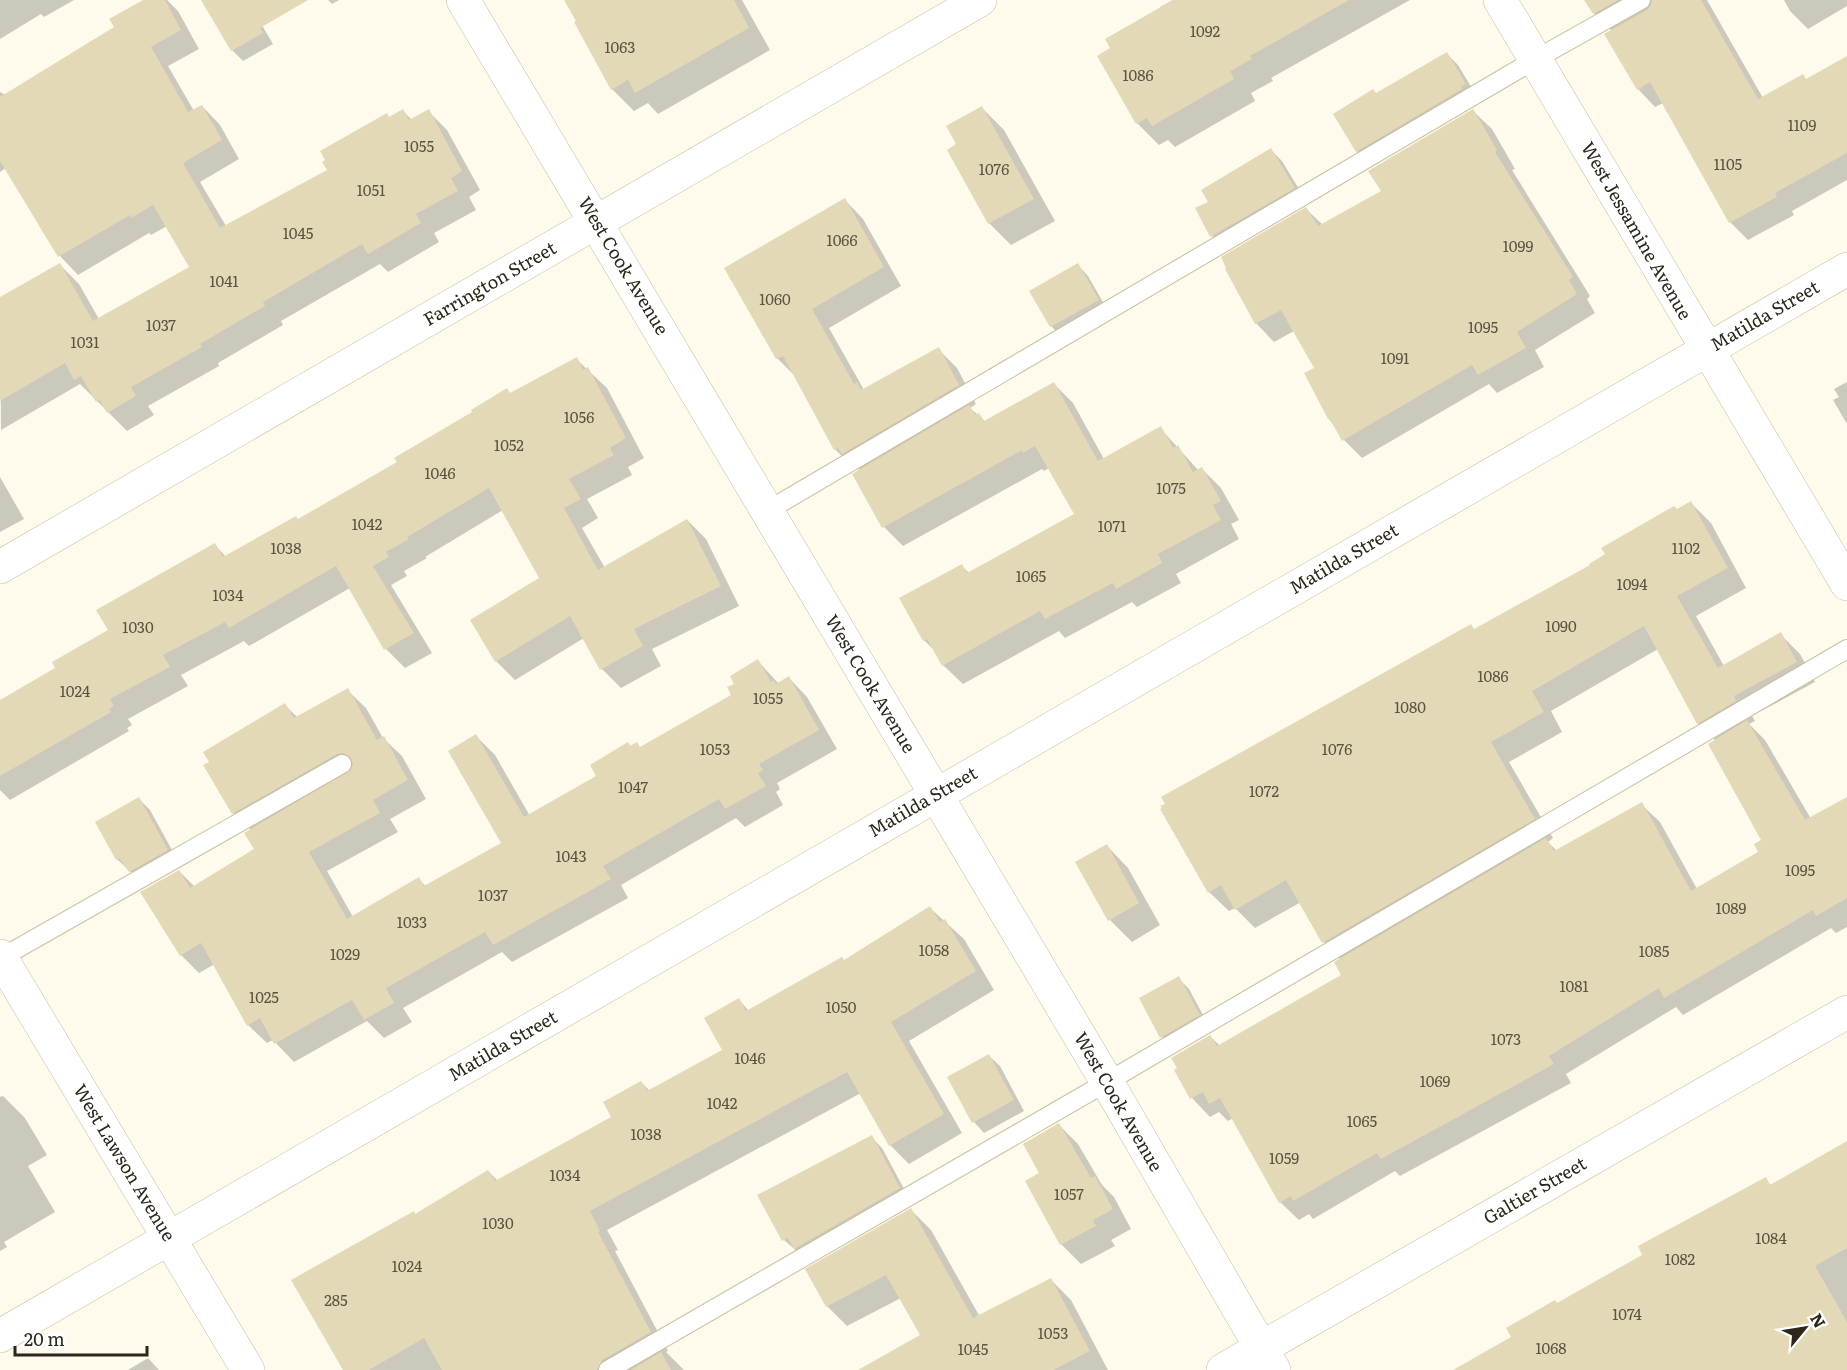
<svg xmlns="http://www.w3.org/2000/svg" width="1847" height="1370" font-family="Literata,serif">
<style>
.shadow{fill:#0003;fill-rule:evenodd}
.building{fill:#e4d9b7}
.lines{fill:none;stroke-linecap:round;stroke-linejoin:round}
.lane-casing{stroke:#cabf9e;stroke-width:20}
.street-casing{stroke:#cabf9e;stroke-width:34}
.lane{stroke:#fff;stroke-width:18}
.street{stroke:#fff;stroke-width:33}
.labels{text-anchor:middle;stroke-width:4.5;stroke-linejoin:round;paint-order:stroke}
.number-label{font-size:15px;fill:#5a5441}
.street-label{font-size:18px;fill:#2c271a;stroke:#fff}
</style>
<rect width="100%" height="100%" fill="#fefaec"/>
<!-- shadow -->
<g class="shadow">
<path d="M0,0H74L44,17L41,14L0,39Z"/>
<path d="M146,0H167L178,11L199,49L168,66L194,111L202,106L220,125L239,159L200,182L226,226L329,171L389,118L403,111L412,120L428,111L447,130L480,190L469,197L476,210L434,233L439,242L388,272L380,264L281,321L283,325L218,363L219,366L148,406L154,415L127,431L80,384L1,430L0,298L60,265L79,284L99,319L191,267L167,226L151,235L149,233L78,275L60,256L6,168L0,172V92L5,95L116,27Z"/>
<path d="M215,0H247L273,44L243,61L232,50Z"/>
<path d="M328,0H339L332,4Z"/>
<path d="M582,0H742L770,50L658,114L648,103L634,111L612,89L578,21Z"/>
<path d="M1173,0H1410L1271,78L1273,81L1251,93L1255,101L1175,147L1168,140L1159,145L1137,123L1099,57L1112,49L1161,8L1160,7Z"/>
<path d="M1586,0H1707L1763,98L1807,80L1847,57V180L1792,211L1794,215L1748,240L1730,222L1663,103L1655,107L1638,89L1612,31L1594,13Z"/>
<path d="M1784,0H1847V6L1808,29L1790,11Z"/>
<path d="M1447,54L1458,65L1476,95L1368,161L1357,151L1377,94Z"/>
<path d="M982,108L1004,130L1055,221L1011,245L989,223L949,150L959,145Z"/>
<path d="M1473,111L1492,129L1515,169L1512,170L1590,296L1587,299L1595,313L1535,350L1544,367L1497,393L1489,384L1362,458L1344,440L1329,419L1316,368L1294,331L1274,342L1256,323L1306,209L1323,225L1383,191Z"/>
<path d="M1271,150L1282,161L1305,199L1222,247L1212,236L1197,209L1210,202Z"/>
<path d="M845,200L863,219L901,286L829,328L864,390L938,349L957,368L976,404L970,408L986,422L1054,384L1073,403L1104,459L1160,428L1199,471L1202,469L1221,488L1239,520L1231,524L1239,539L1176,574L1181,583L1137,607L1132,602L1065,638L1059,631L963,684L943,665L935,651L924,640L961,565L969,573L1076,514L1049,468L1044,471L1042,469L903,546L884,527L860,471L856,466L853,468L835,449L796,377L777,358Z"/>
<path d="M1078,265L1088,276L1108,311L1062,337L1051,326Z"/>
<path d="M576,359L607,388L644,458L628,467L632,475L587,499L598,518L582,528L605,568L687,520L706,539L739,606L652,649L661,666L621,688L602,669L584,638L515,680L496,661L541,578L503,510L425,557L427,558L404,571L407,576L391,585L432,653L405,668L386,649L350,588L249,646L244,641L181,675L188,686L128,719L132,725L127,728L129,731L10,800L0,790V701L57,668L110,631L215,545L226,557L298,521L399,463L507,390L511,394Z"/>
<path d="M1847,382V424L1833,400L1839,397L1834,389Z"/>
<path d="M0,477L24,519L0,532Z"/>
<path d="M1691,503L1711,523L1746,588L1696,616L1724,666L1780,634L1800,654L1815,682L1752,716L1755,721L1749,724L1765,740L1811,819L1847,799V927L1836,933L1831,928L1683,1015L1676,1007L1566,1074L1571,1083L1400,1176L1395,1171L1313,1219L1309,1214L1299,1220L1280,1202L1233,1118L1228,1121L1219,1112L1210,1117L1192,1098L1176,1070L1210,1036L1220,1046L1343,976L1341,960L1324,942L1301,902L1255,928L1235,908L1229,911L1209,892L1475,630L1592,566ZM1658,649L1698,723L1716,741L1763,841L1760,853L1697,889L1660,822L1641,804L1557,851L1548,842L1553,838L1509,762L1562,732L1551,711Z"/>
<path d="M758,661L779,684L789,678L807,697L837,749L777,783L780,789L776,792L783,805L745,827L736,818L621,885L628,898L512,962L502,952L403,1008L412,1022L384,1038L367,1021L294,1062L273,1040L267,1043L248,1025L215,964L199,973L181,955L179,871L195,887L256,850L251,830L233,813L285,705L297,717L347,690L366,708L383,738L402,756L426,799L390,819L398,832L327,871L353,917L418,879L426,886L503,844L476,736L495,755L530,816L598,776L631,747L641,748L733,696L736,684Z"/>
<path d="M139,799L150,810L178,861L141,882L117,859Z"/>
<path d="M1107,846L1128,868L1160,925L1132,942L1110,920Z"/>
<path d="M930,908L964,939L994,990L909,1041L962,1133L909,1164L890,1145L861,1093L607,1230L618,1250L615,1251L668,1351L666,1352L684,1370H345L416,1216L488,1171L498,1181L613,1118L641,1082L650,1091L724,1050L739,1000L749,1011L844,962Z"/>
<path d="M1178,978L1189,989L1209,1026L1172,1048L1162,1037Z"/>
<path d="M989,1056L1000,1066L1024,1111L984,1133L974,1122L949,1077Z"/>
<path d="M3,1096L25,1118L47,1155L28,1166L55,1212L4,1242L7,1247L0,1251V1097Z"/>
<path d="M1059,1125L1078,1144L1102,1185L1114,1197L1131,1229L1111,1240L1115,1246L1081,1264L1061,1244L1027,1182L1041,1173Z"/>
<path d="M871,1137L882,1148L910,1200L806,1259L784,1240Z"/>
<path d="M1847,1142V1370H1456L1513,1338L1557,1304L1644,1255L1765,1179L1772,1186Z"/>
<path d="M911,1210L931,1230L980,1317L1051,1280L1071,1300L1108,1370H861L922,1336L901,1298L847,1326L827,1306Z"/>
<path d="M148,1358L159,1370H128Z"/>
</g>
<!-- building -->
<g class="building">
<path d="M143,0H165L181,30L151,47L188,112L202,105L222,140L183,163L220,228L327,170L322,162L325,160L320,151L387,113L389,117L403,109L409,120L429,109L462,171L451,178L458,191L416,214L421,223L368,254L362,244L263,302L265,306L200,344L202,347L131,387L136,396L107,413L100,400L96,402L81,376L74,380L65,363L0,401V297L60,263L93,321L189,267L153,205L131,218L130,215L58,257L0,161V97L114,27L109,19Z"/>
<path d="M201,0H308L260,28L263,33L231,51Z"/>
<path d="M564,0H734L749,28L635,93L628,80L611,90L574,22L576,21Z"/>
<path d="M1173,0H1349L1250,56L1252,59L1230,71L1234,79L1152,126L1147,118L1136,124L1097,56L1110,48L1105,39Z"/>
<path d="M1584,0H1618L1593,14Z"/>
<path d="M1652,0H1701L1758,99L1803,74L1806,79L1847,56V153L1775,193L1777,197L1729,223L1650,82L1637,90L1604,34L1647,10L1651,5Z"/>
<path d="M1447,52L1466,84L1461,87L1462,89L1356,152L1333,114L1373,89L1376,93Z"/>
<path d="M982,106L1034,199L988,224L947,150L956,144L946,126Z"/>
<path d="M1473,109L1497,150L1495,152L1573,277L1569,280L1577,294L1517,332L1526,348L1478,375L1472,365L1342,441L1330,419H1328L1304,373L1314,368L1281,310L1255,324L1225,269L1226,268L1221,257L1306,207L1318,226L1381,191L1368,171Z"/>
<path d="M1271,148L1295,188L1210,237L1195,208L1208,202L1201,190Z"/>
<path d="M845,198L884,267L812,309L854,384L857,382L861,390L939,347L959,385L842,454L838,448L834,450L783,356L776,359L724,268Z"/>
<path d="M1078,263L1099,300L1050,327L1029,291Z"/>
<path d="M577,357L583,370L588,367L626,438L610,448L614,455L569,479L581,499L564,508L598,570L687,519L721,586L634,629L643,646L600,670L570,616L495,662L470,620L539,578L489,488L407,537L409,539L386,552L389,557L373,566L414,633L384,650L336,566L229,628L225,622L163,655L170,667L110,699L114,706L109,709L111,712L0,776V700L55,668L52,662L108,630L96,610L215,543L223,557L296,516L298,519L397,462L394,458L472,412L471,410L507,388L510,393Z"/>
<path d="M1054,382L1098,461L1161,426L1173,448L1178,445L1193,472L1202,467L1221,501L1213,505L1221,520L1158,554L1162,563L1116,589L1113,583L1045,619L1040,611L942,666L927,639L923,641L899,598L962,564L967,573L1074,514L1035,446L1023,453L1022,450L882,528L852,474L969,405L975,415L979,413L984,421Z"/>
<path d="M1691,501L1728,568L1677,596L1718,668L1781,632L1797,662L1734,696L1736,701L1697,724L1644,626L1532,691L1544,712L1491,742L1535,819L1322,943L1286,880L1235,910L1221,885L1208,893L1160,809L1162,808L1160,806L1165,804L1161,797L1471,624L1474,629L1590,565L1589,564L1605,554L1601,548L1674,506L1677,509Z"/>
<path d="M758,659L771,682L774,680L776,684L789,676L819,730L759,764L763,770L758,773L766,786L725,809L719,799L603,866L611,879L493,945L485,932L386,988L394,1003L364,1020L352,1000L274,1044L260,1018L247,1026L201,943L180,956L140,892L179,870L190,888L254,849L244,833L351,770L353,765L351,758L343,753L337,754L232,814L203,765L209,762L203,752L285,703L294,718L348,688L377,740L384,736L408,780L373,800L380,813L309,852L347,919L419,877L424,886L501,843L448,751L476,734L524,817L596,776L590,765L628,742L630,746L637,742L640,747L731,695L727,687L734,684L730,676Z"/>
<path d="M1747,720L1805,820L1847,797V898L1816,916L1813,910L1664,998L1659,988L1549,1056L1554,1064L1381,1159L1377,1153L1293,1201L1291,1196L1279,1203L1220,1098L1209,1104L1203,1092L1190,1099L1174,1070L1177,1068L1171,1058L1210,1035L1217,1046L1341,975L1334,962L1546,838L1554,851L1642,802L1691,891L1758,852L1754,844L1761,840L1708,744Z"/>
<path d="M139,797L168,850L129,872L119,858L116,860L95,822Z"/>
<path d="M1107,844L1139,903L1108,921L1075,862Z"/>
<path d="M930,906L940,922L945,919L976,971L891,1022L944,1114L889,1146L847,1072L590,1211L600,1231L598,1232L651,1332L602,1360L597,1370H442L424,1338L369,1370H343L291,1280L414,1211L415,1214L488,1170L495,1181L611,1117L603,1102L641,1081L647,1091L722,1050L704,1018L739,998L746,1011L842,957L844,960Z"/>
<path d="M1179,976L1200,1015L1160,1038L1139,998Z"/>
<path d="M989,1054L1014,1100L972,1123L947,1077Z"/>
<path d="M1059,1123L1091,1178L1095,1176L1113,1209L1093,1220L1096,1226L1060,1245L1025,1181L1039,1173L1023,1144Z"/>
<path d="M872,1135L900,1188L794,1249L788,1238L782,1241L757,1195Z"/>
<path d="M1847,1141V1248L1815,1266L1847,1322V1370H1453L1511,1337L1506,1328L1555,1300L1557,1303L1642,1255L1638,1246L1766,1177L1770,1185Z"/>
<path d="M911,1208L973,1318L1051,1278L1090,1351L1053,1370H858L920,1335L886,1275L826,1307L805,1269Z"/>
<path d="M661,1352L671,1370H631Z"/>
</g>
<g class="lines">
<!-- lane casing -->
<g class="lane-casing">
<g id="lane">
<path d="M767,511L1536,59L1641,0"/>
<path d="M1,958L342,764"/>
<path d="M608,1370L1107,1082L1847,649"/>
</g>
</g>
<!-- street casing -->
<g class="street-casing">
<g id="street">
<path d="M463,0L1107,1082L1274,1370"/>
<path d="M1500,0L1847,584"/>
<path d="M0,567L980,0"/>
<path d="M0,956L248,1370"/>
<path d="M0,1336L1847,269"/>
<path d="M1223,1370L1847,1012"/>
</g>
</g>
<!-- lane -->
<use href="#lane" class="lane"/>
<!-- street -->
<use href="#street" class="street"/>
</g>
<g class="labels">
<!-- number labels -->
<g class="number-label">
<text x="1205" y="37">1092</text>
<text x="620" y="53">1063</text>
<text x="1138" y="81">1086</text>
<text x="1802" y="131">1109</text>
<text x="419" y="152">1055</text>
<text x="1728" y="170">1105</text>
<text x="994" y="175">1076</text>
<text x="371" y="196">1051</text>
<text x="298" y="239">1045</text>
<text x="842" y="246">1066</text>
<text x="1518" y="252">1099</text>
<text x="224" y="287">1041</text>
<text x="775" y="305">1060</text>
<text x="161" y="331">1037</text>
<text x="1483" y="333">1095</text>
<text x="85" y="348">1031</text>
<text x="1395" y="364">1091</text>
<text x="579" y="423">1056</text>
<text x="509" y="451">1052</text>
<text x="440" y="479">1046</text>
<text x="1171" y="494">1075</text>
<text x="367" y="530">1042</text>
<text x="1112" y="532">1071</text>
<text x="286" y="554">1038</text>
<text x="1686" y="554">1102</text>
<text x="1031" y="582">1065</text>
<text x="1632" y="590">1094</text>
<text x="228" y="601">1034</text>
<text x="1561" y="632">1090</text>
<text x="138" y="633">1030</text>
<text x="1493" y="682">1086</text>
<text x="75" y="697">1024</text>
<text x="768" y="704">1055</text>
<text x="1410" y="713">1080</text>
<text x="715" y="755">1053</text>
<text x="1337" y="755">1076</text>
<text x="633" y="793">1047</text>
<text x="1264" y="797">1072</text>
<text x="571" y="862">1043</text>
<text x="1800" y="876">1095</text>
<text x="493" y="901">1037</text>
<text x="1731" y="914">1089</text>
<text x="412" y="928">1033</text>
<text x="934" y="956">1058</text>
<text x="1654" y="957">1085</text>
<text x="345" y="960">1029</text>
<text x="1574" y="992">1081</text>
<text x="264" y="1003">1025</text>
<text x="841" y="1013">1050</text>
<text x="1506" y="1045">1073</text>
<text x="750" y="1064">1046</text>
<text x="1435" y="1087">1069</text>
<text x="722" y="1109">1042</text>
<text x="1362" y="1127">1065</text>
<text x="646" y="1140">1038</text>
<text x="1284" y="1164">1059</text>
<text x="565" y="1181">1034</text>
<text x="1069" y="1200">1057</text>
<text x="498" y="1229">1030</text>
<text x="1771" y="1244">1084</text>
<text x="1680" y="1265">1082</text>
<text x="407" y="1272">1024</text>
<text x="336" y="1306">285</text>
<text x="1627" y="1320">1074</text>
<text x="1053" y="1339">1053</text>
<text x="1551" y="1354">1068</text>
<text x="973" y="1355">1045</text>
</g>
<!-- street labels -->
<g class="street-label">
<text transform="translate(1636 231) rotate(60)" y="6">West Jessamine Avenue</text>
<text transform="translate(623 266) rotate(59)" y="6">West Cook Avenue</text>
<text transform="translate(490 284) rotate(-30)" y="6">Farrington Street</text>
<text transform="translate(1765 316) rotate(-30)" y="6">Matilda Street</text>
<text transform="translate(1344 559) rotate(-30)" y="6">Matilda Street</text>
<text transform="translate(870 684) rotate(59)" y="6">West Cook Avenue</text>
<text transform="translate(923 802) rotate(-30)" y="6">Matilda Street</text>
<text transform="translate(503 1046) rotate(-30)" y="6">Matilda Street</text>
<text transform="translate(1118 1102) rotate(60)" y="6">West Cook Avenue</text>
<text transform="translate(124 1163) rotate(59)" y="6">West Lawson Avenue</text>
<text transform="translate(1535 1191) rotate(-30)" y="6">Galtier Street</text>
</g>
</g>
<!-- north arrow -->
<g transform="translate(1805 1328) rotate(60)" stroke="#ffffff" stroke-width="4.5" paint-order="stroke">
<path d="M0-4.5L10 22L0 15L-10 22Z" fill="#2c271a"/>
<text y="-9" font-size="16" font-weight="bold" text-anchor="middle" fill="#2c271a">N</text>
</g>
<!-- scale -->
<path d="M15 1346v9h132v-9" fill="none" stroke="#2c271a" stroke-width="3"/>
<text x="24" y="1346" font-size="18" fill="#2c271a" stroke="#ffffff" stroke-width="4.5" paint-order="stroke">20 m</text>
</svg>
